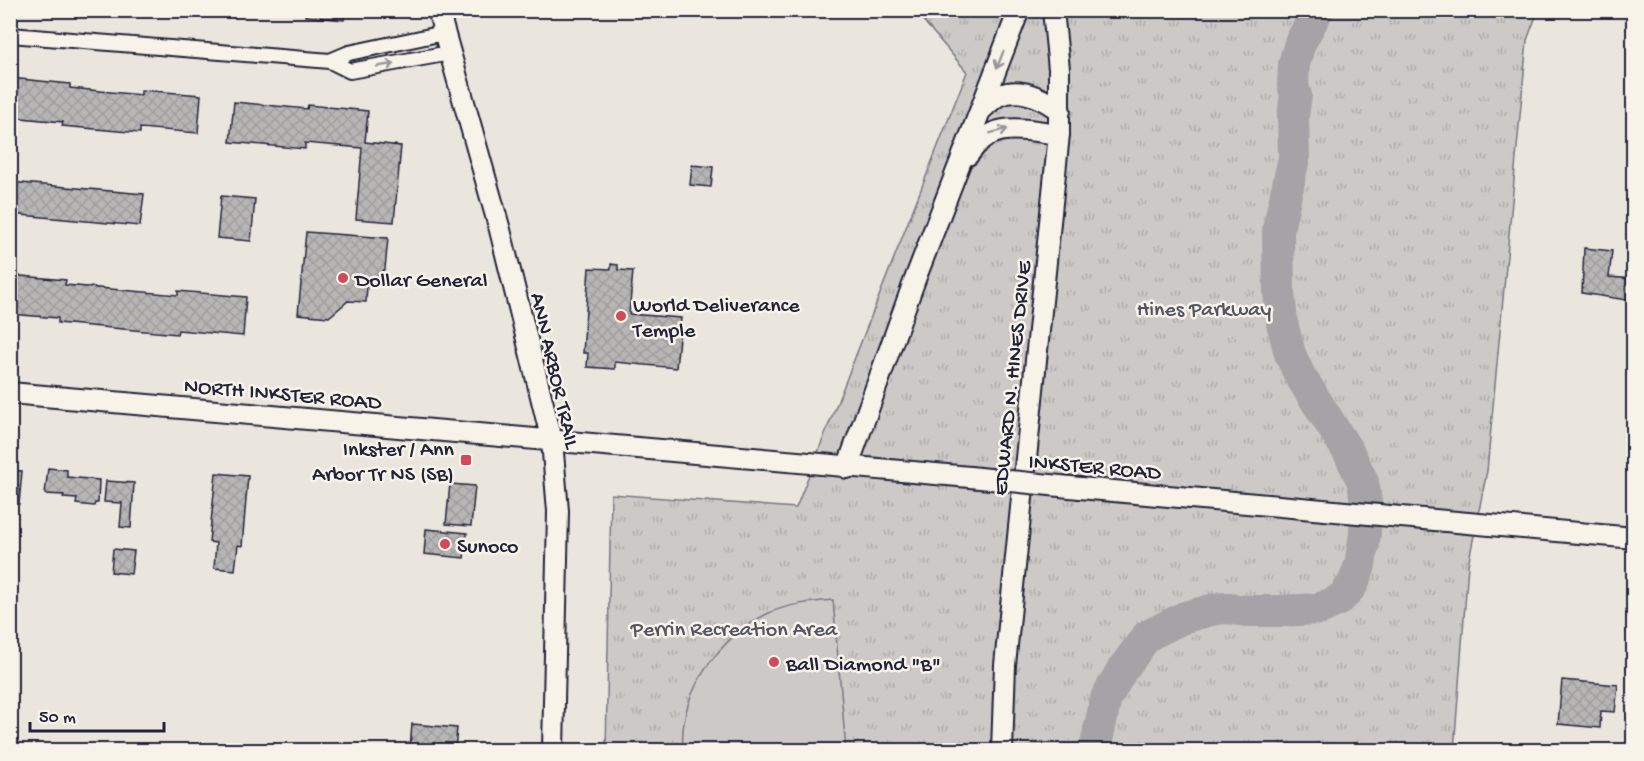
<svg xmlns="http://www.w3.org/2000/svg" width="1644" height="761" font-family="'Gochi Hand',sans-serif">
<style>
.grass{fill:url(#grass-tufts);stroke:#787680;stroke-width:1.5}
.pitch{fill:#cdc9c6;stroke:#787680;stroke-width:1.5}
.lines{fill:none;stroke-linecap:round;stroke-linejoin:round}
.river{stroke:#a6a3a6;stroke-width:32}
.building{fill:url(#building-cross-hatch);stroke:#22223b;stroke-width:1.5}
.street-casing{stroke:#22223b;stroke-width:18}
.secondary-casing{stroke:#22223b;stroke-width:24}
.street{stroke:#f7f3e8;stroke-width:14}
.secondary{stroke:#f7f3e8;stroke-width:20}
.secondary-bridge-casing{stroke:#22223b;stroke-width:24;stroke-linecap:butt}
.secondary-bridge{stroke:#f7f3e8;stroke-width:20}
.oneway{stroke:#97959a}
.poi-dot{fill:#d1495b;stroke:#f7f3e8;stroke-width:2}
.labels{text-anchor:middle;stroke-width:5;stroke-linejoin:round;paint-order:stroke}
.poi-label{font-size:22px;fill:#22223b;stroke:#f7f3e8;text-anchor:start}
.park-label{font-size:22px;fill:#555465;stroke:#f7f3e8}
.street-label{font-size:22px;fill:#22223b;stroke:#f7f3e8}
</style>
<defs>
<pattern id="grass-tufts" width="24" height="20" patternUnits="userSpaceOnUse" patternTransform="scale(1.5)"><rect width="24" height="20" fill="#cdc9c6"/><path d="M3 7l-1-3M5 7V3M7 7l1-3M15 17l-1-3M17 17v-4M19 17l1-3" fill="none" stroke="#b0acab"/></pattern>
<pattern id="building-cross-hatch" width="8" height="8" patternUnits="userSpaceOnUse" patternTransform="scale(1.5)"><rect width="8" height="8" fill="#b8b6b5"/><path d="M0 0l8 8M0 8l8-8" fill="none" stroke="#9e9c9d"/></pattern>
</defs>
<rect width="100%" height="100%" fill="#eae6de"/>
<filter id="ink" filterUnits="userSpaceOnUse"><feTurbulence type="fractalNoise" baseFrequency=".0167" numOctaves="2"/><feDisplacementMap in="SourceGraphic" scale="12" xChannelSelector="R" yChannelSelector="G"/><feConvolveMatrix kernelMatrix="1 2 1 2 8 2 1 2 1" color-interpolation-filters="sRGB"/></filter>
<g filter="url(#ink)">
<!-- grass -->
<path class="grass" d="M915,11H1538L1527,40L1487,471L1468,565L1454,750H606L611,494L796,508L967,72Z"/>
<!-- pitch -->
<path class="pitch" d="M833,600L846,750H683C678,693 719,637 769,613C789,604 811,602 833,600Z"/>
<g class="lines">
<!-- river -->
<path class="river" d="M1095,750L1106,698L1122,670L1147,636L1185,617L1215,609L1226,608L1246,611H1278L1320,609L1339,600L1346,593L1353,584L1360,565L1365,534L1366,503L1363,482L1349,453L1299,374L1290,354L1282,323L1279,292L1278,230L1294,158L1293,116L1296,95L1293,85L1294,64L1300,43L1318,10"/>
</g>
<!-- building -->
<g class="building">
<path d="M306,10H345L344,20L305,16Z"/>
<path d="M10,78L70,84V88L141,95V90L201,95L198,133L140,128V133L62,126L63,122L10,117Z"/>
<path d="M234,102L307,109L308,105L368,111L365,142L401,146L394,222L356,219L362,148L305,143V149L230,142Z"/>
<path d="M692,165L713,167L711,187L690,185Z"/>
<path d="M10,182L144,194L140,226L10,214Z"/>
<path d="M221,196L255,199L251,241L217,238Z"/>
<path d="M306,232L388,238L385,269L367,285L366,302L348,301L329,317L298,314Z"/>
<path d="M1584,248L1612,251L1609,277L1634,279L1633,301L1582,293Z"/>
<path d="M611,264L618,265V270L633,271L629,314L681,318L676,368L615,362V369L587,367L588,353H583L589,268L611,269Z"/>
<path d="M10,275L66,280L65,285L178,295V291L246,297L243,336L178,330L177,334L58,323V318L10,314Z"/>
<path d="M48,468L67,470V477L99,480L98,503H95L94,506L76,504L77,499L63,498L64,495L45,494Z"/>
<path d="M10,470L22,471L19,504L10,503Z"/>
<path d="M216,473L248,476L242,546L238,545L235,570L214,568L216,543L209,542Z"/>
<path d="M106,481L134,483L131,528L120,527L122,503L104,502Z"/>
<path d="M450,484L475,486L471,526L446,524Z"/>
<path d="M426,529L467,533L464,558L424,554Z"/>
<path d="M113,549L134,551L131,574L111,572Z"/>
<path d="M1562,680L1618,685L1615,712L1601,711L1600,728L1558,724Z"/>
<path d="M412,724L457,728L455,750H410Z"/>
</g>
<g class="lines">
<!-- street casing -->
<g class="street-casing">
<g id="street">
<path d="M10,35L330,61L350,71L450,53"/>
<path d="M330,61L349,53L444,33"/>
</g>
</g>
<!-- secondary casing -->
<g class="secondary-casing">
<g id="secondary">
<path d="M438,10L500,230L552,441L558,511L553,750"/>
<path d="M981,110C987,105 993,98 1000,95C1021,87 1044,99 1060,111"/>
<path d="M968,155C992,119 1022,130 1059,134"/>
<path d="M10,393L970,477"/>
<path d="M847,468L914,282L1019,10"/>
<path d="M1080,488L1634,538"/>
<path d="M1002,750L1005,665L1059,134V69L1053,10"/>
</g>
</g>
<!-- street -->
<use href="#street" class="street"/>
<!-- secondary -->
<use href="#secondary" class="secondary"/>
<!-- secondary-bridge casing -->
<g class="secondary-bridge-casing">
<path id="secondary-bridge" d="M970,477L1080,488"/>
</g>
<!-- secondary-bridge -->
<use href="#secondary-bridge" class="secondary-bridge"/>
</g>
<!-- one-way arrows -->
<defs><path id="oneway-shaft" d="M-6 0H5M1.5-3L5.5 0L1.5 3" fill="none" stroke-width="1.6" stroke-linecap="round" stroke-linejoin="round" transform="scale(1.5)"/></defs>
<g class="oneway">
<use href="#oneway-shaft" transform="translate(1000 60) rotate(111)"/>
<use href="#oneway-shaft" transform="translate(386 65) rotate(-10)"/>
<use href="#oneway-shaft" transform="translate(999 131) rotate(-14)"/>
</g>
</g>
<!-- markers -->
<g class="poi-dot">
<circle cx="343" cy="278" r="6"/>
<circle cx="621" cy="316" r="6"/>
<rect x="460" y="454" width="12" height="12" rx="3"/>
<circle cx="445" cy="544" r="6"/>
<circle cx="774" cy="662" r="6"/>
</g>
<g class="labels">
<!-- poi labels -->
<g class="poi-label">
<text x="355" y="286">Dollar General</text>
<text x="633" y="311">World Deliverance<tspan x="633" dy="25">Temple</tspan></text>
<text x="454" y="455" text-anchor="end">Inkster / Ann<tspan x="454" dy="25">Arbor Tr NS (SB)</tspan></text>
<text x="457" y="552">Sunoco</text>
<text x="786" y="670">Ball Diamond "B"</text>
</g>
<!-- park labels -->
<g class="park-label">
<text x="1204" y="315">Hines Parkway</text>
<text x="734" y="635">Perrin Recreation Area</text>
</g>
<!-- street labels -->
<g class="street-label">
<text transform="translate(557 370) rotate(77)" y="8">ANN ARBOR TRAIL</text>
<text transform="translate(1010 378) rotate(-84)" y="8">EDWARD N. HINES DRIVE</text>
<text transform="translate(283 392) rotate(5)" y="8">NORTH INKSTER ROAD</text>
<text transform="translate(1095 465) rotate(5)" y="8">INKSTER ROAD</text>
</g>
</g>
<!-- margin -->
<rect width="1644" height="761" fill="none" stroke="#f7f3e8" stroke-width="36"/>
<rect x="18" y="18" width="1608" height="725" fill="none" stroke="#22223b" stroke-width="2" filter="url(#ink)"/>
<!-- scale -->
<path d="M30 722v9h134v-9" fill="none" stroke="#22223b" stroke-width="3"/>
<text x="39" y="722" font-size="18" fill="#22223b" stroke="#f7f3e8" stroke-width="4.5" paint-order="stroke">50 m</text>
</svg>
